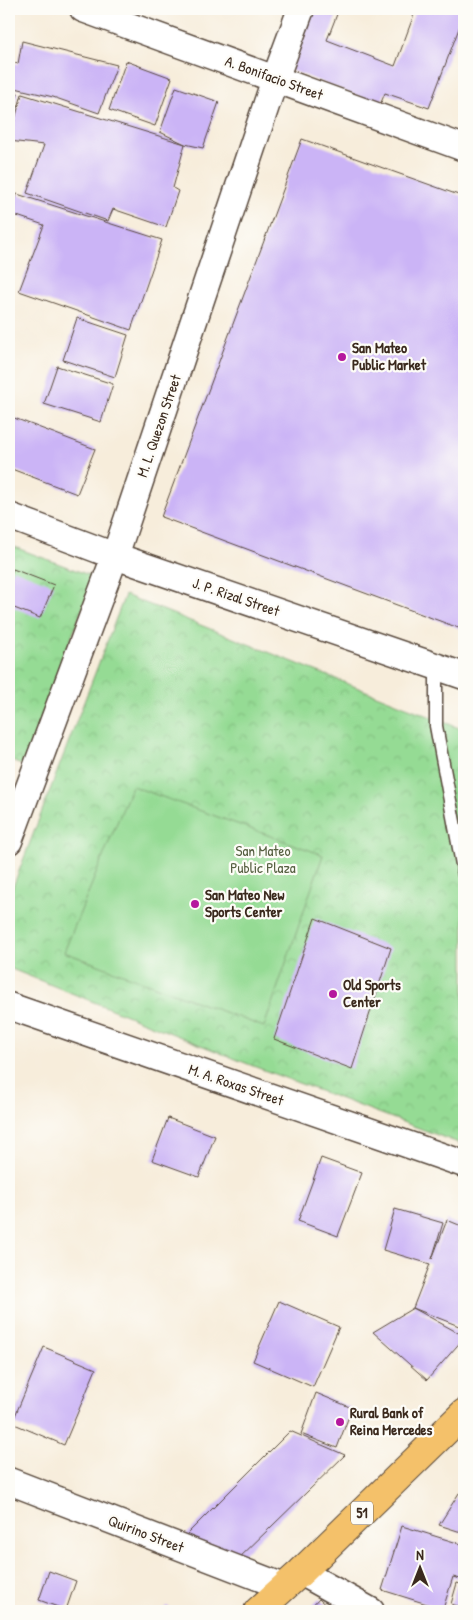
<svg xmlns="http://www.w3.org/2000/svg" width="473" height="1620" font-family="'Patrick Hand',sans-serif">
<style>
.park{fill:url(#park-crowns);stroke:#688259}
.pitch{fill:#95db94;stroke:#688259}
.building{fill:#cbb4f6}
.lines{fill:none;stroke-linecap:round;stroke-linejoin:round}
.service-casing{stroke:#57473a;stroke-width:15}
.minor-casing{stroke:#57473a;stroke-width:29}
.trunk-casing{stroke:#57473a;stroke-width:30}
.service{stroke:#fff;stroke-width:12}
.minor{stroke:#fff;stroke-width:26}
.trunk{stroke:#f4c16a;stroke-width:28}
.poi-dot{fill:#b5179e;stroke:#fdfcf7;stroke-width:2}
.labels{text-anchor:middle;stroke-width:4.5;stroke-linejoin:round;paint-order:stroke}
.shield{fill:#fdfcf7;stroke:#75695f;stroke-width:1}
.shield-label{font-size:14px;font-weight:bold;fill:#3b2a1e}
.street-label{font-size:15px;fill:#3b2a1e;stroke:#fdfcf7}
.poi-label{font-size:15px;font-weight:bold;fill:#3b2a1e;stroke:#fdfcf7;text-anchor:start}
.park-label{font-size:15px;fill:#565f41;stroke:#fdfcf7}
</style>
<defs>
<pattern id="park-crowns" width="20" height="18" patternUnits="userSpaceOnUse" patternTransform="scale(1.25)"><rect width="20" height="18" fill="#95db94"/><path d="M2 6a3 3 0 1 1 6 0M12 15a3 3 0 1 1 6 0" fill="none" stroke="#81bc7f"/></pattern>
</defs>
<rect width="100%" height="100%" fill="#fdfcf7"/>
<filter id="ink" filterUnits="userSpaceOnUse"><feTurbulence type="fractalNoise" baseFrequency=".02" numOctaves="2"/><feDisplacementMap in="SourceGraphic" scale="10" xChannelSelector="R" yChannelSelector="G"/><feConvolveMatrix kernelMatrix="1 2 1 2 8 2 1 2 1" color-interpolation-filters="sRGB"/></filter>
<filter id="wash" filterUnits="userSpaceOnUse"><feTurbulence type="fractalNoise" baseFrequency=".0096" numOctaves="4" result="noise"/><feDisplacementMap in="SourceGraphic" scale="20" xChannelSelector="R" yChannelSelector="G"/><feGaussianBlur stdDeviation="1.12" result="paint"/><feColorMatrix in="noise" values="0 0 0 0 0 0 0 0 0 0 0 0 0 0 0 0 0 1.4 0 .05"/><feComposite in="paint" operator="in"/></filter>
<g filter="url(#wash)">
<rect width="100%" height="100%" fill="#f7eddb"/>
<!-- park -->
<g class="park">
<path d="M9,545L94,577L24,766L9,760Z"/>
<path d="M125,595L464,730V1145L253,1066L9,968V897Z"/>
</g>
<!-- pitch -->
<path class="pitch" d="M132,786L323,855L264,1027L64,952Z"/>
<g id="blocks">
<!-- building -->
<g class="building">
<path d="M309,9H339L327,40L395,66L416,9H464V15L429,108L385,93L380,105L286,68Z"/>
<path d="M22,41L117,65L99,113L53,97L11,87L18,93L9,122V61L18,64Z"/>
<path d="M126,61L172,78L155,126L109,110Z"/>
<path d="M176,87L219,102L203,148L185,144L173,188L178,191L166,227L113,209L108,221L27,193L44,145L9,141L22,94L185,144L160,132Z"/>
<path d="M302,139L464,197V630L161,517Z"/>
<path d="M17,194L162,240L131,330L19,291L44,225L11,214Z"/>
<path d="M77,318L128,335L115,377L63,360Z"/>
<path d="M57,366L113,384L101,422L44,404Z"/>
<path d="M9,416L95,449L77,494L9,468Z"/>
<path d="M13,569L54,585L40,618L9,606V579Z"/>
<path d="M315,918L391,948L352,1069L274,1039Z"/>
<path d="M168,1118L215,1136L199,1177L152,1160Z"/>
<path d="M321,1158L362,1173L338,1236L298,1221Z"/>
<path d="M395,1209L443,1223L432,1259L447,1220L464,1227V1328L413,1308L464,1336V1338L427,1380L373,1332L413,1308L430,1264L383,1250Z"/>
<path d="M279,1301L339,1327L313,1387L253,1361Z"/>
<path d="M44,1347L96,1369L64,1445L12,1423Z"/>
<path d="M316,1393L352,1408L337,1448L301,1434Z"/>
<path d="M290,1431L345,1455L234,1563L179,1542Z"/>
<path d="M459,1493L464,1494V1533L439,1525Z"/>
<path d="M402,1526L464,1545V1580L453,1577L443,1609L382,1590Z"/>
<path d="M49,1571L76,1581L66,1610L39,1600Z"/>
<path d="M457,1583L464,1585V1608L451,1604Z"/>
<path d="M319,1599L332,1611H308Z"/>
<path d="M167,1606L174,1611H162Z"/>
</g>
</g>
</g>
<g filter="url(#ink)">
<use href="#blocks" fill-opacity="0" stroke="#57473a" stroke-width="1"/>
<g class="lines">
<!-- service casing -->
<g class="service-casing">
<path id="service" d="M436,666V726L464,875"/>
</g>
<!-- minor casing -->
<g class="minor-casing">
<g id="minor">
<path d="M83,9L464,148"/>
<path d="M9,516L115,556L464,676"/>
<path d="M9,841L115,556L275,79L301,9"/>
<path d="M9,1006L464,1164"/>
<path d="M9,1481L284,1587"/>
<path d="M301,1572L371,1611"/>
</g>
</g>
<!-- trunk casing -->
<g class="trunk-casing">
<path id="trunk" d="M258,1611L301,1572L464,1413"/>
</g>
<!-- service -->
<use href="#service" class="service"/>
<!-- minor -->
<use href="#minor" class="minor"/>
<!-- trunk -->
<use href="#trunk" class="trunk"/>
</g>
</g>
<!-- markers -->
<g class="poi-dot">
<circle cx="342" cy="357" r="5"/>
<circle cx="195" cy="904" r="5"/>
<circle cx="333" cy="994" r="5"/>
<circle cx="340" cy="1422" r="5"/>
</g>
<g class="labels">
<!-- shield labels -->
<rect class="shield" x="351" y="1501.5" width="22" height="23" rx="4"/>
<g class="shield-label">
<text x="362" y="1518">51</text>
</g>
<!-- street labels -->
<g class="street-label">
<text transform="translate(274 78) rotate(20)" y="5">A. Bonifacio Street</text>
<text transform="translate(159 426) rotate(-71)" y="5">M. L. Quezon Street</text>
<text transform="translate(236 597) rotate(19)" y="5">J. P. Rizal Street</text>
<text transform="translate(236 1085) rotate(19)" y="5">M. A. Roxas Street</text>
<text transform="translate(146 1534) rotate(21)" y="5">Quirino Street</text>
</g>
<!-- poi labels -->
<g class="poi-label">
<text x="352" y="353">San Mateo<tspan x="352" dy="17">Public Market</tspan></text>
<text x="205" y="900">San Mateo New<tspan x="205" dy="17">Sports Center</tspan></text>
<text x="343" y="990">Old Sports<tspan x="343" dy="17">Center</tspan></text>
<text x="350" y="1418">Rural Bank of<tspan x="350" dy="17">Reina Mercedes</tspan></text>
</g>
<!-- park labels -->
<g class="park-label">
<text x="263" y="856">San Mateo<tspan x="263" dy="17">Public Plaza</tspan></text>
</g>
</g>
<!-- margin -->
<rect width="473" height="1620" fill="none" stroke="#fdfcf7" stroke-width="30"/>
<!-- north arrow -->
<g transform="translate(420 1568)" stroke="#fdfcf7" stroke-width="4" paint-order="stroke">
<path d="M0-4L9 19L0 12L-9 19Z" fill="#3b2a1e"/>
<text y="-8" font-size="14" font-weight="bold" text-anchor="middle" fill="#3b2a1e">N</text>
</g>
</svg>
